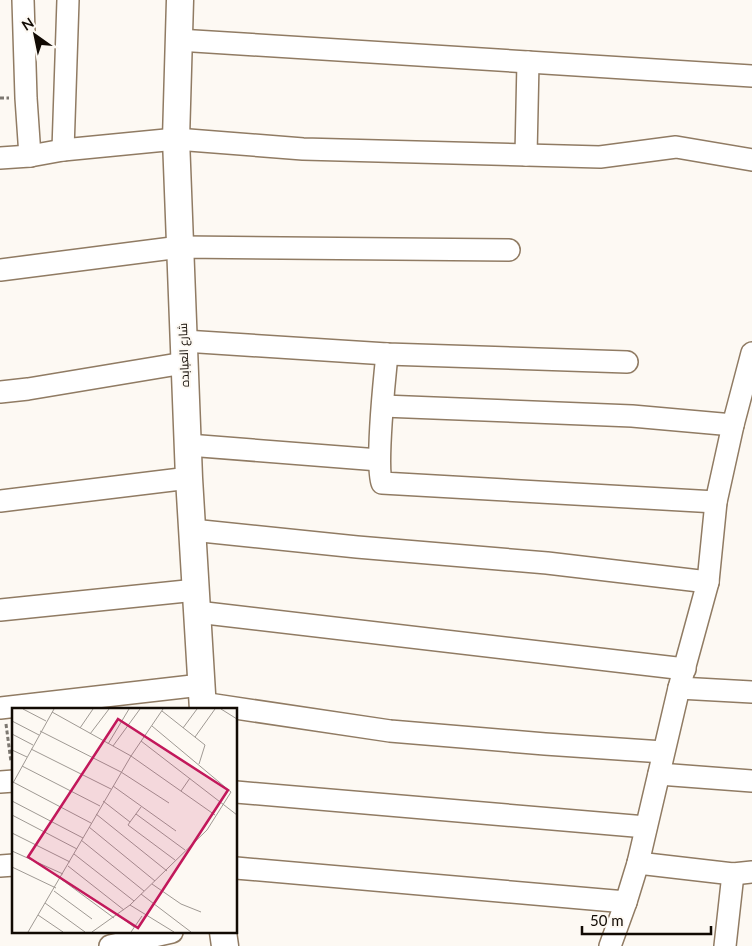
<svg xmlns="http://www.w3.org/2000/svg" width="752" height="946" font-family="Lato,Cairo,sans-serif">
<style>
.lines{fill:none;stroke-linecap:round;stroke-linejoin:round}
.minor-casing{stroke:#907b63;stroke-width:24}
.tertiary-casing{stroke:#907b63;stroke-width:29}
.path{stroke:#7c7770;stroke-width:3;stroke-dasharray:4 2.5;stroke-linecap:butt}
.minor{stroke:#fff;stroke-width:21}
.tertiary{stroke:#fff;stroke-width:26}
.labels{text-anchor:middle;stroke-width:4;stroke-linejoin:round;paint-order:stroke}
.street-label{font-size:12px;fill:#110a03;stroke:#fdf9f3}
.inset-road{fill:none;stroke:#9f9993;stroke-width:1}
.view{fill:#c2185b;fill-opacity:0.15;stroke:#c2185b;stroke-width:2.5}
.inset-edge{fill:none;stroke:#110a03;stroke-width:2.5}
</style>
<rect width="100%" height="100%" fill="#fdf9f3"/>
<g class="lines">
<!-- minor casing -->
<g class="minor-casing">
<g id="minor">
<path d="M23,0L26,98L30,156"/>
<path d="M178,40L752,76"/>
<path d="M63,150L68,0"/>
<path d="M526,155L528,62"/>
<path d="M0,158L30,156L63,150L176,139L303,149L600,157L676,147L752,160"/>
<path d="M0,270L180,247L509,250"/>
<path d="M184,341L387,354L627,362"/>
<path d="M387,354C385,373 375,474 382,483L716,502"/>
<path d="M0,392L28,389L184,363"/>
<path d="M383,406L632,416L733,425"/>
<path d="M188,445L379,460"/>
<path d="M0,501L189,478"/>
<path d="M192,530L357,547L547,563L708,582"/>
<path d="M0,610L196,590"/>
<path d="M197,612L685,669"/>
<path d="M679,688L752,692"/>
<path d="M202,703L390,731L545,744L663,752"/>
<path d="M0,708L201,685"/>
<path d="M659,774L752,781"/>
<path d="M0,782L14,781"/>
<path d="M236,792L646,827"/>
<path d="M638,863L733,874L752,872"/>
<path d="M0,866L14,865"/>
<path d="M236,868L626,902"/>
<path d="M110,946L172,932"/>
<path d="M610,946L626,902L638,863L679,688L708,582L716,502L733,425L752,353"/>
<path d="M725,946L733,874"/>
</g>
</g>
<!-- tertiary casing -->
<g class="tertiary-casing">
<g id="tertiary">
<path d="M180,0L176,139L189,478L203,710"/>
<path d="M223,932L225,946"/>
</g>
</g>
<!-- path -->
<g class="path">
<path d="M0,98H9"/>
<path d="M6,724L11,762"/>
</g>
<!-- minor -->
<use href="#minor" class="minor"/>
<!-- tertiary -->
<use href="#tertiary" class="tertiary"/>
</g>
<g class="labels">
<!-- street labels -->
<g class="street-label">
<text transform="translate(184 355) rotate(-92)" y="4">شارع العبابده</text>
</g>
</g>
<!-- overview -->
<g transform="translate(12 708)">
<rect width="225" height="225" fill="#fdf9f3"/>
<path class="inset-road" d="M11,1L34,13M209,1L225,11M150,3L193,37L187,56M40,4L119,48L203,107M0,13L27,27M68,20L81,1M171,20L185,1M28,23L109,64L157,95M0,26L21,37M78,26L97,1M183,29L203,1M129,33L225,107M96,36L117,1M101,38L128,1M19,41L99,81M0,42L15,49M10,58L88,98M1,74L79,115M1,75L42,1M101,78L164,123M169,83L178,70M0,93L71,130M91,93L118,114L116,117L163,152M84,106L155,163M124,106L173,142M0,107L65,141M118,114L129,99M77,119L143,173M0,125L58,154M69,132L132,183M0,143L51,166M62,146L122,193M56,158L112,202M0,159L44,180M49,171L102,210M140,176L169,196L189,204M42,183L80,211M129,186L179,224M33,195L73,224M118,197L162,224M26,207L51,224M106,207L122,219M16,224L119,48L151,1M80,224L118,197L195,122L219,84L140,18M119,224L130,208"/>
<path class="view" d="M106,11L216,82L126,220L16,149Z"/>
<rect width="225" height="225" class="inset-edge"/>
</g>
<!-- north arrow -->
<g transform="translate(35 35) rotate(327)" stroke="#fdf9f3" stroke-width="4" paint-order="stroke">
<path d="M0-4L9 19L0 12L-9 19Z" fill="#110a03"/>
<text y="-8" font-size="14" font-weight="bold" text-anchor="middle" fill="#110a03">N</text>
</g>
<!-- scale -->
<path d="M582 926v8h129v-8" fill="none" stroke="#110a03" stroke-width="2.5"/>
<text x="590" y="926" font-size="15" fill="#110a03" stroke="#fdf9f3" stroke-width="4" paint-order="stroke">50 m</text>
</svg>
